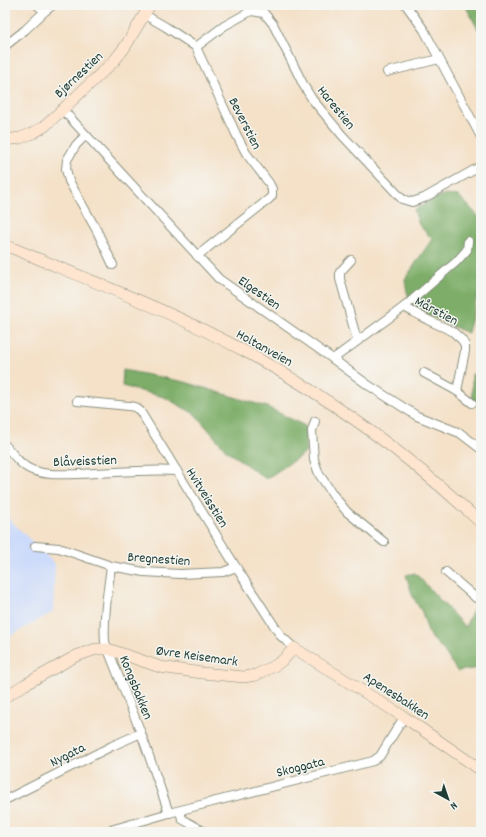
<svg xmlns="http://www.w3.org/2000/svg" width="486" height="837" font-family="Dekko,sans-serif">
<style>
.built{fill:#cddbfa}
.forest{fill:#7dad68;stroke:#4e754e}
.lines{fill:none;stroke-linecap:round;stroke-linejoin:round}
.street-casing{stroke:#8a8f7e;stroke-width:10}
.secondary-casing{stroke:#8a8f7e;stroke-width:12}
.street{stroke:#fff;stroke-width:8}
.secondary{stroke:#fde5d0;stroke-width:11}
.labels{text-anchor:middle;stroke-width:3;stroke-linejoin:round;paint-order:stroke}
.street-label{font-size:14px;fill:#1f3d34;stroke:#f6f6f2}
</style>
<rect width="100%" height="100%" fill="#f6f6f2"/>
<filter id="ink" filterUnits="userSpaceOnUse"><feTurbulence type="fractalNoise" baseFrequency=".025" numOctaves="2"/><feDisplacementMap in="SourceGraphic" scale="8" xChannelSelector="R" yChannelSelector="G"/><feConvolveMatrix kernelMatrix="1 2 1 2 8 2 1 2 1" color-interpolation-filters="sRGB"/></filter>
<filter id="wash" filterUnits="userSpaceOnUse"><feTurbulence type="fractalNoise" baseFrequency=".012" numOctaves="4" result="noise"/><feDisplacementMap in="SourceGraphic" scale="16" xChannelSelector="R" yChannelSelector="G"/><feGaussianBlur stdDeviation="0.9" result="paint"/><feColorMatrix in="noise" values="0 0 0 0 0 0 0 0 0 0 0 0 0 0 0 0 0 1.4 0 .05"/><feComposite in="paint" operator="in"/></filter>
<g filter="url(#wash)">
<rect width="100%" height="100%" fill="#f4e1c8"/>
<!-- built -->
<path class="built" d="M5,515L55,564L53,612L5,639Z"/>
<!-- forest -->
<g class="forest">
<path d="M465,5H481V35Z"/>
<path d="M442,195L459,196L481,219V293H478L468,333C457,328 416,312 411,303C407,295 406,287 405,279L432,239L419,225L414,210Z"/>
<path d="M123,370L185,382L267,407L305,426L306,452L266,479L226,450L195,414L164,397L122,386Z"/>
<path d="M472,374L481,376V403L472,399Z"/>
<path d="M415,573L465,627L473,610L481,612V668L457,671L444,651L429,635L422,612L413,597L406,575Z"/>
</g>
</g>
<g filter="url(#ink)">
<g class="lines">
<!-- street casing -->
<g class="street-casing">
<g id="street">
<path d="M37,5L45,11"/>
<path d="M406,5L424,30L481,137"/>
<path d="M145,15L166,27L196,47L236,134L246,153L269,183L272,189V196L269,199L197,256"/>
<path d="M5,46L25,30L45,11L53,5"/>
<path d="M196,47L224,26L251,11L264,13L273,24L304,86L312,99L342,135L402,199L412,202L424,198L481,166"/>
<path d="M387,72L439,59"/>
<path d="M62,109L219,279L333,359L368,385L417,416L460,433L481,449"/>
<path d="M86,135L76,145L67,160L66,169L69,181L97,231L113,265"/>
<path d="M351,260L340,272V279L357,340"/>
<path d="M404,307L456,262L467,250L468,241"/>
<path d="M333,359L404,307L430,321L452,331L462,340L465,345V351L457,391"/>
<path d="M424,373L457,391L472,403"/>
<path d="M77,401L129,406L135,407L140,411L236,567L273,624L281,636L294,648"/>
<path d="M315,421L312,431L314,460L319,474L334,496L347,512L384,542"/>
<path d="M5,445C13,454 21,466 32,470C48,476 62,474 78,474C111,473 144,469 177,471"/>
<path d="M35,546L59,548L111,566L144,572L180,574L223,572L236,567"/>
<path d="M111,566C108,591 103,617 105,642L141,733L169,813"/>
<path d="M446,572L476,598L481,597"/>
<path d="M5,800L112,746L141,733"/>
<path d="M180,811L182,819L205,832"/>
<path d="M104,832L169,813L373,761L380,756L404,717"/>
</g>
</g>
<!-- secondary casing -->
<g class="secondary-casing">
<g id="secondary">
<path d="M5,140L20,138L33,133L45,126L95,79L114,61L125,47L150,5"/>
<path d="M5,245C86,279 170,310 248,353C332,399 411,457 481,523"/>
<path d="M5,697L24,685L76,656L96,649H108L160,667L202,673L244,677L256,675L276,665L284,659L294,648L404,717L481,770"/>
</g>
</g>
<!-- street -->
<use href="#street" class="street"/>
<!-- secondary -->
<use href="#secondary" class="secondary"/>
</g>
</g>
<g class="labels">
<!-- street labels -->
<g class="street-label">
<text transform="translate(78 74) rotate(-43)" y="5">Bjørnestien</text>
<text transform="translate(337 107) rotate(51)" y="5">Harestien</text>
<text transform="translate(246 123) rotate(63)" y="5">Beverstien</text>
<text transform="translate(260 292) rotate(35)" y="5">Elgestien</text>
<text transform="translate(437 310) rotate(28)" y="5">Mårstien</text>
<text transform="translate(265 347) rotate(29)" y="5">Holtanveien</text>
<text transform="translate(85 460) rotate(-2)" y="5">Blåveisstien</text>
<text transform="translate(208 497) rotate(58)" y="5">Hvitveisstien</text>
<text transform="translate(159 558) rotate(4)" y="5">Bregnestien</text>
<text transform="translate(197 655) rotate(8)" y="5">Øvre Keisemark</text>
<text transform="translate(137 687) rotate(68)" y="5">Kongsbakken</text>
<text transform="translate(397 695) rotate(33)" y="5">Apenesbakken</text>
<text transform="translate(67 754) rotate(-27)" y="5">Nygata</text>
<text transform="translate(300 766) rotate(-14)" y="5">Skoggata</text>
</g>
</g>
<!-- margin -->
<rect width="486" height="837" fill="none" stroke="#f6f6f2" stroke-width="20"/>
<!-- north arrow -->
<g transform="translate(448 799) rotate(140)" stroke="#f6f6f2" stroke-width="3" paint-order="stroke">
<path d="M0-3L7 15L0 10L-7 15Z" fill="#1f3d34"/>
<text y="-6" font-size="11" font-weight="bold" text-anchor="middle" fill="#1f3d34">N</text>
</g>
</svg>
